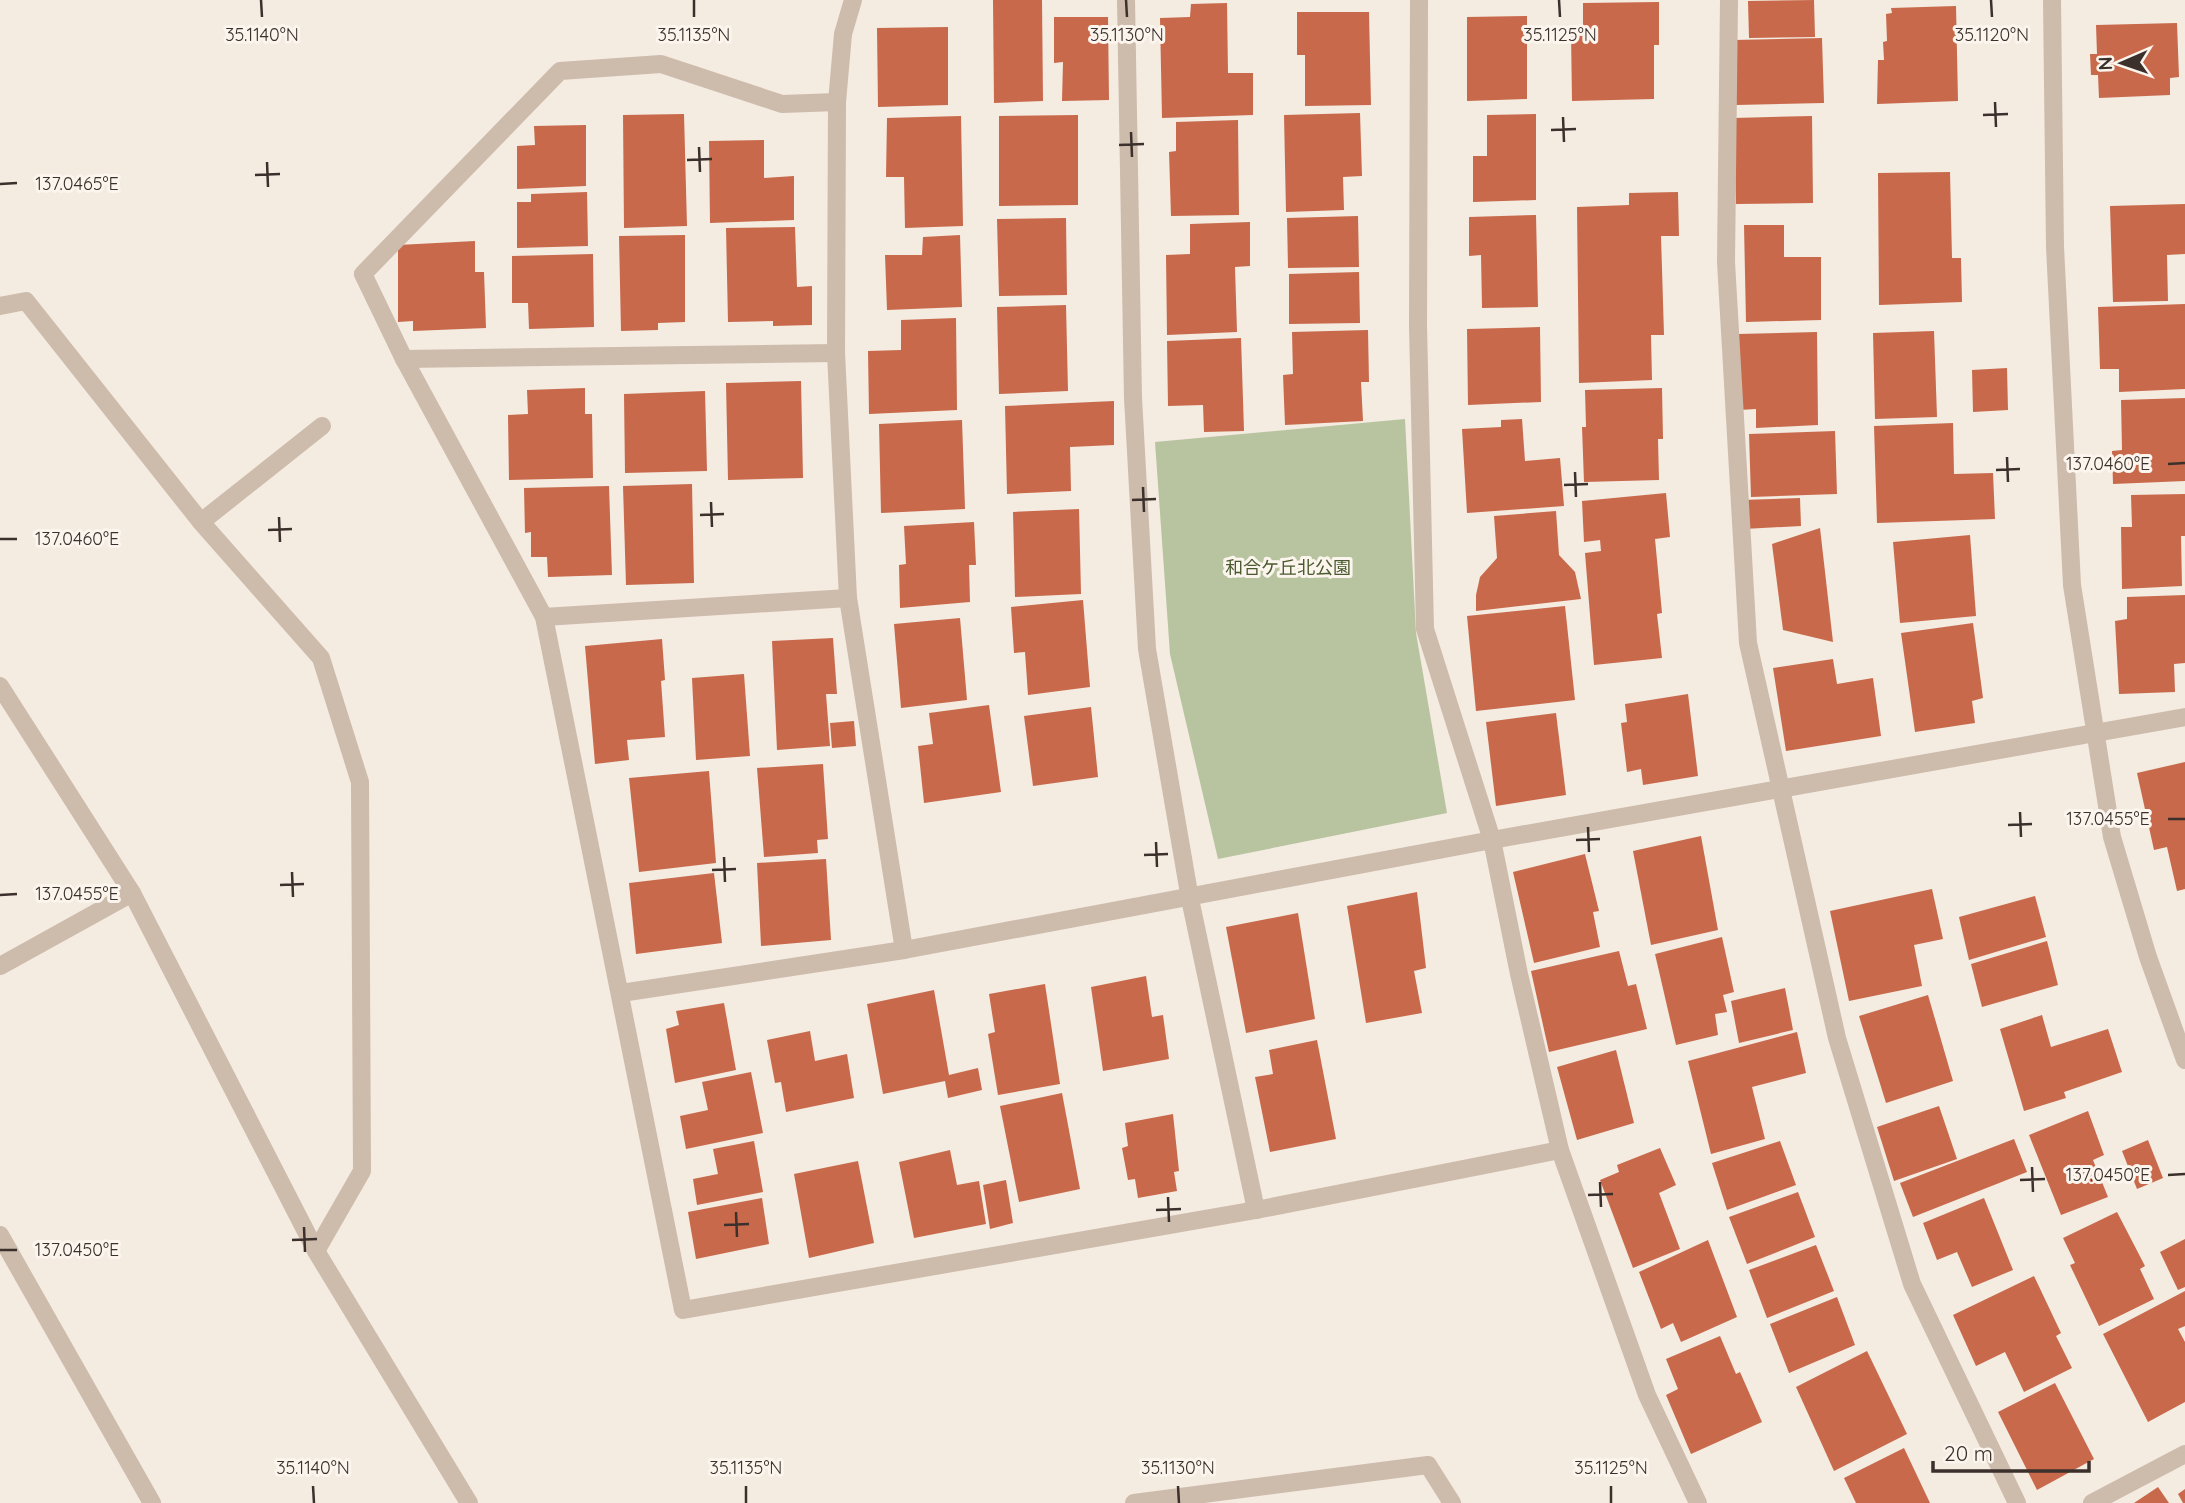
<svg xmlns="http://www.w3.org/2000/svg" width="2185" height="1503" font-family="Quicksand,'Noto Sans JP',sans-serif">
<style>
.green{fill:#b8c4a0}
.building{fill:#c8694b}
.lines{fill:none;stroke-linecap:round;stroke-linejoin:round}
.minor{stroke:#cdbbac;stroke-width:18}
.ticks{fill:none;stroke:#3b302b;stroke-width:2.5}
.labels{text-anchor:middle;stroke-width:6;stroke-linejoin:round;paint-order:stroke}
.park-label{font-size:18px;fill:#4a5a2e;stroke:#fbf5ee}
.ticks-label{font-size:18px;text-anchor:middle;fill:#3b302b;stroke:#fbf5ee;stroke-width:6;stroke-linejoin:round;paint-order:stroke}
</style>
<rect width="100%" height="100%" fill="#f4ebe1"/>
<!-- green -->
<path class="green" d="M1405,419L1416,633L1447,813L1218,859L1170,654L1155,442Z"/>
<!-- building -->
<g class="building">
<path d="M993,0H1042L1043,101L994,103Z"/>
<path d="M1814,0L1815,37L1749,38L1748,1Z"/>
<path d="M1659,2V45H1654V99L1572,101L1571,33H1583V3Z"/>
<path d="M1227,3L1228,73H1253V115L1162,118L1160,18L1190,17L1191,4Z"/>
<path d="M1956,6L1958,101L1877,104L1878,60H1884L1883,42L1887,41L1886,14L1892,13L1891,8Z"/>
<path d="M1297,12H1369L1371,105L1305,106V55H1297Z"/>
<path d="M1527,16V99L1467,101V17Z"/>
<path d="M1054,17H1108L1109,100L1062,101L1063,62L1054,63Z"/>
<path d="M2177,23L2179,77L2170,78V95L2099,98L2098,75H2091L2090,54H2097L2096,25Z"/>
<path d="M948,27V105L878,107L877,28Z"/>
<path d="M1822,38L1824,103L1736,105L1734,40Z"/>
<path d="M1360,113L1362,176L1343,177L1344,210L1286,212L1284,115Z"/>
<path d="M684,114L687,226L624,228L623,115Z"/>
<path d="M1536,114V200L1473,202V156H1487V115Z"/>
<path d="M1078,115V205L999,206V116Z"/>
<path d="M961,116L963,226L905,228L904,177H886L887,118Z"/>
<path d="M1812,116L1813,203L1736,204L1734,118Z"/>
<path d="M1238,120L1239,215L1171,216L1169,152L1176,151V122Z"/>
<path d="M586,125V186L517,189V146L535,145L534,126Z"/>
<path d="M764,140V178L794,176V220L710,223L709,141Z"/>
<path d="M1950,172L1952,258H1961L1962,302L1879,305L1878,173Z"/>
<path d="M587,192L588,246L517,248V202H531V194Z"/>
<path d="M1678,192L1679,236H1661L1664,335H1651L1652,380L1579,383L1577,207L1629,205V193Z"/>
<path d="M2185,204V254L2167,255L2168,301L2113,302L2110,206Z"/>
<path d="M1536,215L1538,307L1482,308L1481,255L1469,256V217Z"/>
<path d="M1358,216L1359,267L1288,268L1287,218Z"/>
<path d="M1066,218L1067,295L999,296L997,219Z"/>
<path d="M1250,222V266L1235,267L1237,332L1167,335L1166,255L1190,254V224Z"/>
<path d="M1744,225H1784V257H1821V320L1746,322Z"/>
<path d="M795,227L797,287L812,286V325L773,326V321L728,322L726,228Z"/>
<path d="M685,235V322L658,323V330L621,331L619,236Z"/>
<path d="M960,235L962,307L887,310L885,255H922L923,237Z"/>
<path d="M475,241V272H484L486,328L413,331V321L398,322V245Z"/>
<path d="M593,254L594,327L529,329L528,303H512V256Z"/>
<path d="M1359,272L1360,323L1289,324V274Z"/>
<path d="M2185,304V389L2119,392V369H2100L2098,307Z"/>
<path d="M1066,305L1068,391L999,394L997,307Z"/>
<path d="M956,318L957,410L869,414L868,351L901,350V320Z"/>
<path d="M1540,327L1541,402L1468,405L1467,329Z"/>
<path d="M1368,330L1369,382H1361L1363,421L1285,425L1283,375L1293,374L1292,332Z"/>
<path d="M1934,331L1937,417L1875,419L1873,333Z"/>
<path d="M1817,332L1818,425L1756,428V409L1739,410L1738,334Z"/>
<path d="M1241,338L1244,431L1204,432L1203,405L1168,406L1167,341Z"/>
<path d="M2007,368L2008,410L1973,412L1972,370Z"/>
<path d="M801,381L803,478L728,480L726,383Z"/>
<path d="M585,388V414H592L593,478L509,480L508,415L528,414L527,390Z"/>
<path d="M1662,388L1663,439H1658L1659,480L1584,482L1582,427H1586L1585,390Z"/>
<path d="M705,391L707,471L625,473L624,394Z"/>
<path d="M2185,398V481L2113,484L2112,451L2122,450L2121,400Z"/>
<path d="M1114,401V445L1070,447L1071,491L1007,494L1005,406Z"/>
<path d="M1522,419L1525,461L1560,458L1564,506L1467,513L1462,429L1501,427V420Z"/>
<path d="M962,420L965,509L881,513L879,424Z"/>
<path d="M1953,423L1954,474L1993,473L1995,519L1877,523L1874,426Z"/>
<path d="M1835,431L1837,494L1751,497L1749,434Z"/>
<path d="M692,484L694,583L626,585L623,486Z"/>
<path d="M609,486L612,575L548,577L547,557H531V532L525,533L524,488Z"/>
<path d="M1666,493L1670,537L1655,539L1662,613L1657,614L1662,658L1594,665L1585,553L1601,551L1600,540L1584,542L1582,501Z"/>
<path d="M2185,494V536H2181L2182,586L2122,589L2121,527H2132L2131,495Z"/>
<path d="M1800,498L1801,526L1744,529L1742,500Z"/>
<path d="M1079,509L1081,594L1015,597L1013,512Z"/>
<path d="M1556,511L1559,555L1575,572L1581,599L1476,611V595L1480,577L1497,558L1494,516Z"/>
<path d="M974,522L976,565H969L970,602L900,608L899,565L906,564L904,526Z"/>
<path d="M1820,528L1833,642L1783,630L1772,544Z"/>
<path d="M1970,535L1976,616L1900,623L1893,542Z"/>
<path d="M2185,595V663L2174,664L2175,692L2119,694L2115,621L2127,619V597Z"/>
<path d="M1083,600L1090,687L1028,695L1025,652L1014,653L1011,607Z"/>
<path d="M1565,606L1575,700L1476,711L1467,616Z"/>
<path d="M960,618L967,700L901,708L894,624Z"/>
<path d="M1973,623L1983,698L1972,701L1975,723L1915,732L1901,633Z"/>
<path d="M833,638L837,694H826L830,746L777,750L772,641Z"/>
<path d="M662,639L665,680L661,681L665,737L627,740L629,760L595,764L585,646Z"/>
<path d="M1833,659L1837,684L1873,678L1881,736L1786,751L1773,668Z"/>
<path d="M744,674L750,756L696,760L692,678Z"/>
<path d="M1688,694L1698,776L1643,785L1641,769L1627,772L1621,723L1627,722L1625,704Z"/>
<path d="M989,705L1001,792L924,803L918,746L933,744L929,713Z"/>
<path d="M1091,707L1098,777L1033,786L1024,716Z"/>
<path d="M1556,713L1566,795L1496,806L1486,722Z"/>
<path d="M854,721L856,746L832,748L830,723Z"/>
<path d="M2185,762V889L2177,891L2167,847L2154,850L2137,773Z"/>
<path d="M823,764L828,839L817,840L818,853L764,857L757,768Z"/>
<path d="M709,771L716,863L639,872L629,778Z"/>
<path d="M1701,836L1718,930L1651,945L1633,851Z"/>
<path d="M1585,854L1599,911L1593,912L1600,947L1534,963L1513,872Z"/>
<path d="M826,859L831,940L761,946L757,863Z"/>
<path d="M714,873L722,943L636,954L629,883Z"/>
<path d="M1932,889L1943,939L1914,945L1922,986L1849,1001L1830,911Z"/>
<path d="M1417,892L1426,968L1414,971L1422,1013L1366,1023L1347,906Z"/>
<path d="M2035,896L2046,937L1969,960L1959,917Z"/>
<path d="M1298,913L1315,1019L1246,1033L1226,927Z"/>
<path d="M1722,937L1734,992L1723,995L1727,1012L1715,1014L1718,1035L1676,1045L1655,954Z"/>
<path d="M2047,941L2058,985L1982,1007L1971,964Z"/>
<path d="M1619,951L1628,986L1636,984L1647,1029L1549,1052L1531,971Z"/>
<path d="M1146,976L1152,1017L1163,1015L1169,1059L1103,1071L1091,987Z"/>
<path d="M1045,984L1060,1084L998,1095L988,1034L995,1032L989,994Z"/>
<path d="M1785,988L1793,1030L1739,1043L1731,1001Z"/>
<path d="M934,990L949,1075L978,1068L982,1090L948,1098L945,1081L883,1094L867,1004Z"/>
<path d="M1928,995L1953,1081L1886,1103L1859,1016Z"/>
<path d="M724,1003L736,1070L675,1083L666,1029L679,1025L676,1011Z"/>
<path d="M2042,1015L2051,1047L2108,1029L2122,1072L2064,1092L2066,1098L2024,1111L2000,1029Z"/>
<path d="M810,1031L815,1061L847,1054L854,1098L786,1112L781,1082L775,1083L767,1040Z"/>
<path d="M1797,1032L1806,1073L1752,1087L1765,1139L1711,1154L1688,1061Z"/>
<path d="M1317,1040L1336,1139L1270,1152L1255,1077L1273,1074L1269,1050Z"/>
<path d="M1616,1050L1634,1123L1577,1140L1557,1067Z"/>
<path d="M751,1072L763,1133L686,1149L680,1116L708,1110L702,1082Z"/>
<path d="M1062,1093L1080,1189L1019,1202L1000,1106Z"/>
<path d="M1939,1106L1957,1159L1894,1181L1877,1127Z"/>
<path d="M2088,1111L2104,1155L2093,1160L2108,1197L2061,1215L2029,1135Z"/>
<path d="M1173,1114L1179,1171L1174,1172L1177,1191L1138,1198L1135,1179L1128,1180L1122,1148L1128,1146L1125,1123Z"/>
<path d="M2014,1139L2027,1172L1913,1217L1900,1183Z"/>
<path d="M2148,1140L2163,1178L2137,1189L2122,1151Z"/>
<path d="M754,1141L763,1192L697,1205L693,1179L718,1174L713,1149Z"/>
<path d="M1780,1141L1796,1185L1727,1210L1712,1163Z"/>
<path d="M1660,1148L1676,1185L1659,1193L1680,1249L1633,1268L1600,1180L1619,1172L1617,1165Z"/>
<path d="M950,1150L957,1185L979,1181L986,1224L914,1238L899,1162Z"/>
<path d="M858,1161L874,1243L809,1258L794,1174Z"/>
<path d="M1006,1180L1013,1223L990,1229L983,1185Z"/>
<path d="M1798,1192L1815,1237L1747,1264L1729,1217Z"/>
<path d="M762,1198L769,1244L696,1259L688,1212Z"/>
<path d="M1984,1198L2013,1270L1972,1287L1957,1252L1937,1260L1923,1223Z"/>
<path d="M2117,1212L2145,1266L2140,1269L2154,1299L2099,1326L2070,1265L2075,1263L2063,1238Z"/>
<path d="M2185,1239V1287L2178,1290L2160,1252Z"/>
<path d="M1708,1240L1737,1317L1681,1342L1673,1323L1661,1329L1639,1272Z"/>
<path d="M1816,1245L1834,1291L1767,1318L1749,1270Z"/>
<path d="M2034,1276L2061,1333L2056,1336L2072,1368L2024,1392L2005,1352L1976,1366L1953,1315Z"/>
<path d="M2185,1291V1326L2178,1329L2185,1342V1402L2148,1422L2103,1334Z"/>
<path d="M1837,1297L1855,1345L1789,1373L1770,1324Z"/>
<path d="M1720,1336L1736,1374L1740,1372L1762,1422L1691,1454L1666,1395L1678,1389L1666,1359Z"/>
<path d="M1867,1351L1907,1434L1834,1471L1796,1387Z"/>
<path d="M2055,1383L2094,1459L2037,1490L1998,1412Z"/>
<path d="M1904,1448L1930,1503H1856L1844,1478Z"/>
<path d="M2158,1487L2169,1503H2134Z"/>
<path d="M2185,1489V1503H2183L2178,1494Z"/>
</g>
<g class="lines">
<!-- minor -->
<g class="minor">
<path d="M853,0L843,34L837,102L836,353L848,598L904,950"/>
<path d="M1126,0L1133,398L1147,649L1190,899L1256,1210"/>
<path d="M1419,0L1418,326L1425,629L1492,840L1519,974L1560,1150L1647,1395L1698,1503"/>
<path d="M1729,0L1726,262L1748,643L1837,1038L1912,1284L2017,1503"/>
<path d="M2052,0L2055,247L2072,585L2112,837L2148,957L2185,1060"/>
<path d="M837,102L782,104L661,64L560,71L363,274L404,359L544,617L683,1310L1256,1210L1560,1150"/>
<path d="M0,306L26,301L201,522L321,658L360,782L362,1171L316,1251"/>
<path d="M404,359L836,353"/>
<path d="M201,522L322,426"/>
<path d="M544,617L848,598"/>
<path d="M0,686L132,893L316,1251L469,1503"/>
<path d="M0,966L132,893"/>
<path d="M621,993L904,950L1492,840L2185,717"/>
<path d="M0,1235L152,1503"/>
<path d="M1134,1503L1428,1465L1452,1503"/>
<path d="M2092,1503L2185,1454"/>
</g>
</g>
<!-- ticks -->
<path class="ticks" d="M261,0L262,17M694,0V17M1126,0L1127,17M1559,0L1560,17M1991,0L1992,17M1995,102L1996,127M1983,115L2008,114M1563,117L1564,142M1551,130L1576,129M1131,132L1132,157M1119,145L1144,144M699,147L700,172M687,160L712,159M267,162L268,187M255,175L280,174M0,184L17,183M2007,457L2008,482M2168,464L2185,463M1996,470L2020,469M1575,472L1576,497M1564,485L1588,484M1143,487L1144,512M1132,500L1156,499M711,502L712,527M700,515L724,514M279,517L280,542M268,530L292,529M0,539H17M2020,812L2021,837M2168,819H2185M2008,825L2032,824M1588,827L1589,852M1576,840L1600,839M1156,842L1157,867M1144,855L1168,854M724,857L725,882M712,870L736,869M292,872L293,897M280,885L304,884M0,895L17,894M2032,1167L2033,1192M2168,1175L2185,1174M2020,1180L2045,1179M1600,1182L1601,1207M1588,1195L1613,1194M1168,1197L1169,1222M1156,1210L1181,1209M736,1212L737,1237M724,1225L749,1224M304,1227L305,1252M292,1240L317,1239M0,1250H17M313,1486L314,1503M746,1486V1503M1178,1486L1179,1503M1611,1486V1503"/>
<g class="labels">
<!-- park labels -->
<g class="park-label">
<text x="1288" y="574">和合ケ丘北公園</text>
</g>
</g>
<g class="ticks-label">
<text x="262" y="41">35.1140°N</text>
<text x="694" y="41">35.1135°N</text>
<text x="1127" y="41">35.1130°N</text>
<text x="1560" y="41">35.1125°N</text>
<text x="1992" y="41">35.1120°N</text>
<text x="77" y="190">137.0465°E</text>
<text x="2108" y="470">137.0460°E</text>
<text x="77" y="545">137.0460°E</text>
<text x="2108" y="825">137.0455°E</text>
<text x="77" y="900">137.0455°E</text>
<text x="2108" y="1181">137.0450°E</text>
<text x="77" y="1256">137.0450°E</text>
<text x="313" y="1474">35.1140°N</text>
<text x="746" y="1474">35.1135°N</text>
<text x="1178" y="1474">35.1130°N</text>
<text x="1611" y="1474">35.1125°N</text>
</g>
<!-- north arrow -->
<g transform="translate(2122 63) rotate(268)" stroke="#fbf5ee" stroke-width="5" paint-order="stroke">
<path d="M0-5L12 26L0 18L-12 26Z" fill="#3b302b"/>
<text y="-10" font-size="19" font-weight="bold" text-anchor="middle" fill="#3b302b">N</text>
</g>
<!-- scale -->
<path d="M1933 1461v10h156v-10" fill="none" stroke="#3b302b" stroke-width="3.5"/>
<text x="1944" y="1461" font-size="21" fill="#3b302b" stroke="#fbf5ee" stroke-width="5" paint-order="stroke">20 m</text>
</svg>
